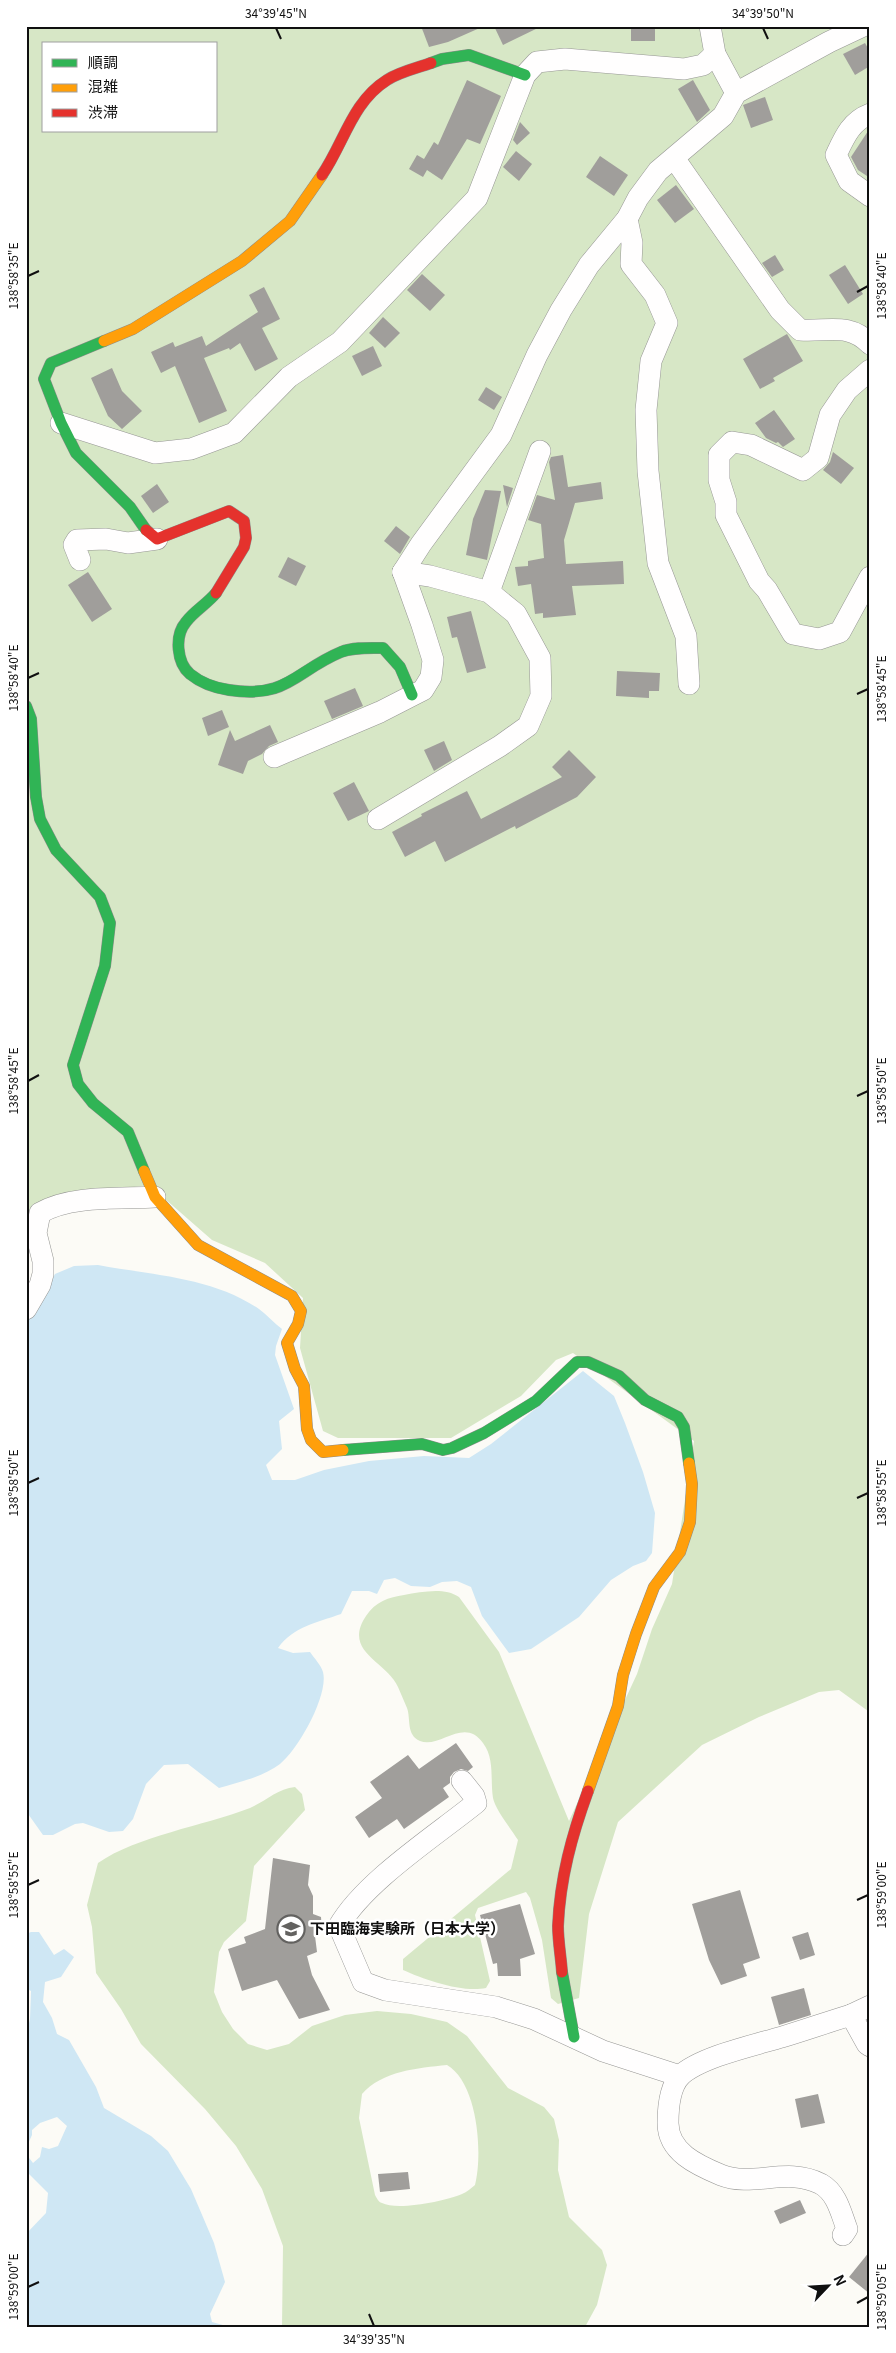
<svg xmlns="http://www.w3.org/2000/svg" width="896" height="2353" font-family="Georgia,'Noto Sans JP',serif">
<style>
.forest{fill:#d7e7c6;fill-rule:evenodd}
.water{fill:#cfe7f4}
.building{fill:#a09e9b}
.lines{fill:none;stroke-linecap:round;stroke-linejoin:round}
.street-casing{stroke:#969694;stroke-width:22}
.fast-casing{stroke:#8d8c8a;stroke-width:12}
.slow-casing{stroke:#8d8c8a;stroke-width:12}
.jam-casing{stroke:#8d8c8a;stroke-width:12}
.street{stroke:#fffefe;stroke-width:21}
.fast{stroke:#30b455;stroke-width:11}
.slow{stroke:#ff9f0a;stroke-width:11}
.jam{stroke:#e5322d;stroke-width:11}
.ticks{fill:none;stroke:#101010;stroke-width:2}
.labels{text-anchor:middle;stroke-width:5;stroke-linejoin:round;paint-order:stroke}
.poi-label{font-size:15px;font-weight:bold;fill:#101010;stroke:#fff;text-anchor:start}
.neatline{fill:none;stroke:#101010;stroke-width:2}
.ticks-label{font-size:12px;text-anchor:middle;fill:#101010}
</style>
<rect width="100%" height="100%" fill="#fcfbf6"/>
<!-- forest -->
<g class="forest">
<path d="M26,26H870V1715L868,1711L839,1690L819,1692L759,1717L702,1745L618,1822L589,1914L579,1998L558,2004L551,1998L542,1940L530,1898L526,1892L478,1908L475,1915L490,1981L486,1988C463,1993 425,1980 403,1970V1959L511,1869L518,1840C511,1829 495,1809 493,1798C490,1779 495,1759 483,1743C464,1716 440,1749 420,1741C406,1735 411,1719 407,1708C404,1701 401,1694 398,1687C387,1661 342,1652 366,1616C375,1602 389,1597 404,1595C422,1592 444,1587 459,1597L499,1652L569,1821L637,1674L652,1629L672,1584L694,1441L573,1353L556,1360L521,1396L451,1438H338L323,1431L300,1348L303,1298L265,1263L212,1240L149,1185L46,1199L26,1214ZM44,44H216V131H44Z"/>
<path d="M295,1787L302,1794L305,1810L254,1866L246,1921L224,1942L219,1952L214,1992L222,2012L233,2029L248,2044L267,2050L289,2044L312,2026L345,2015L377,2011L411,2014L447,2022L467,2036L508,2088L544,2107L554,2119L559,2140L558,2170L569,2217L602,2250L607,2265L597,2305L585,2327H282L283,2246L262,2189L236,2146L205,2109L141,2044L121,2009L96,1973L92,1927L87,1905L98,1863C137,1836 203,1826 250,1808C266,1801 277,1789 295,1787ZM447,2065C478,2083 483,2154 475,2185C471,2188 467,2192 462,2194C446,2201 397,2211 382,2203C378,2202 377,2198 375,2195L359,2118L362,2094C382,2071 418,2068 447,2065Z"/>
</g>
<!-- water -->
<g class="water">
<path d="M98,1265C151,1275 212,1277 259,1309C267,1315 274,1323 282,1329L276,1346L275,1355L294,1409L279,1421L282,1449L266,1465L272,1480H295L324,1470L369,1461L424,1456L469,1458L491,1444L583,1371L614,1396L625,1423L643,1472L655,1513L652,1553L646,1561L633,1566L611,1580L579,1617L531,1649L509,1653L482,1616L471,1587L457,1581L442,1582L430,1587L411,1586L395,1578L384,1580L377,1594L369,1591H352L341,1614C316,1623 294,1626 278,1648L293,1653L310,1652C314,1658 321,1665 323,1672C329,1695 298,1750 280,1764C263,1777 239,1782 219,1788L188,1764L164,1765L146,1784L133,1819L123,1831L109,1832L83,1823L75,1824L53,1835H43L26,1811V1324L55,1274L74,1266Z"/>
<path d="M31,1932H39L54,1955L64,1949L74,1957L61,1977L45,1982L43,2002L52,2018L57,2034L69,2040L96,2087L104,2108L151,2136L168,2151L191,2189L214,2243L225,2282L210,2314L212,2322L230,2327H26V2234L46,2213L48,2193L26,2171V2154L33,2163L40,2157L42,2147L49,2149L58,2146L67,2126L57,2117L40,2123L32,2130V2135L26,2148V2035L30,2019L31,1991L26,1988V1934Z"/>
</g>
<!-- building -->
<g class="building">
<path d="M421,26H482V27L448,42L429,47Z"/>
<path d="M494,26H542L503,45Z"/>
<rect x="631" y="26" width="24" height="15"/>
<path d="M865,43L870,52V66L855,75L843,54Z"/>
<path d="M467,80L501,96L480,144L467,139L442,180L427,170L423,177L409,169L417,155L424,159L434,142L438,145Z"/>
<path d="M693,80L710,110L697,122L678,89Z"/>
<path d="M765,97L773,120L751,128L743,105Z"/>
<path d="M520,122L530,133L517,145L513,140Z"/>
<path d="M870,128V178L858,170L851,157Z"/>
<path d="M516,151L532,164L519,181L503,167Z"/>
<path d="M600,156L628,175L614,196L586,177Z"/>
<path d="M676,185L694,209L675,223L657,200Z"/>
<path d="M775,255L784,270L772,277L762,263Z"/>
<path d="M845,265L863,294L848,304L829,275Z"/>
<path d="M422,274L445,295L430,311L407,290Z"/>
<path d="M264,287L280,319L262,328L278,359L255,371L240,343L230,350L229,348L204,358L227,411L199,423L175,366L161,373L151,352L173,342L175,347L202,336L206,346L258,312L249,295Z"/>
<path d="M383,317L400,333L385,348L369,333Z"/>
<path d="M787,334L803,361L773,378L775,381L760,389L743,359Z"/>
<path d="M373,346L382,366L362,376L352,356Z"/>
<path d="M112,368L122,391L142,411L122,429L108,416L91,378Z"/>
<path d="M486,387L502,397L494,410L478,400Z"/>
<path d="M774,410L795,439L783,447L778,442L776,443L766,438L755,423Z"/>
<path d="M833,452L854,468L841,484L823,470L830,462Z"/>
<path d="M563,455L568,487L601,482L603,499L575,503L564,540L566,564L623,561L624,584L572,586L576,615L543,618V613L535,614L531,584L518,586L515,567L528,566V561L544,558L541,524L528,520L537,495L555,500L549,462L551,457Z"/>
<path d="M157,484L169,502L153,513L141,496Z"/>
<path d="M503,485L513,488L507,507Z"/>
<path d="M485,490L501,491L487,560L466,555L473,519Z"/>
<path d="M396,526L410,537L400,554L384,541Z"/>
<path d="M288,557L306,566L296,586L278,577Z"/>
<path d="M88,572L112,609L92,622L68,585Z"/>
<path d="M471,611L486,668L467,673L457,637L452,638L447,617Z"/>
<path d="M617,671L660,673L659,691H649V698L616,696Z"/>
<path d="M355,688L363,706L332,719L324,701Z"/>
<path d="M222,710L229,727L208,736L202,718Z"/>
<path d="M270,725L278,742L269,746L262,754L248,761L243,774L218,765L230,730L235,741Z"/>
<path d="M444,741L452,760L434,771L424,750Z"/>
<path d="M569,750L596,777L577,797L516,829L515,826L445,862L435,841L405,857L392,832L422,816L421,814L467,791L481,819L562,777L552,767Z"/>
<path d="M354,782L369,811L348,821L333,793Z"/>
<path d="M456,1743L473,1767L468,1771L461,1769L454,1772L450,1777V1783L443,1788L449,1797L404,1829L397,1819L369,1838L355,1817L382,1798L370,1782L408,1755L419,1769Z"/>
<path d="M273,1858L310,1865L308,1885L313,1896V1914L321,1917L322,1932L315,1936L317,1952L307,1956L312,1975L330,2010L299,2019L277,1980L242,1991L228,1949L246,1943L244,1937L265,1929Z"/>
<path d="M740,1890L760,1958L743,1964L747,1976L721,1985L709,1960L692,1904Z"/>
<path d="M520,1904L535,1954L520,1959L521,1976H498L497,1963L493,1964L480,1915Z"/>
<path d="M808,1932L815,1955L800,1960L792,1937Z"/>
<path d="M804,1988L811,2015L779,2025L771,1997Z"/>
<path d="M818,2094L825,2123L801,2128L795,2099Z"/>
<path d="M408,2172L410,2189L380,2192L378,2174Z"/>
<path d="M800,2200L806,2213L780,2224L774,2211Z"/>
<path d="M870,2251V2294L849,2277Z"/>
</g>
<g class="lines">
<!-- street casing -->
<g class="street-casing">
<g id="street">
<path d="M710,26L715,54L736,93"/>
<path d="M870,114C851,121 844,138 836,155L849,181L870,196"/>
<path d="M674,158L780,310L800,330C828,332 849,322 870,344"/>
<path d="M627,219L632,243L631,264L655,295L667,323L651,361L646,410L648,471L658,563L686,636L689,684"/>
<path d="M870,370L847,390L830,415L818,458L803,470L751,445L732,442L719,455V480L726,502V515L759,581L767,590L793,634L819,639L840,632L870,577"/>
<path d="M61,423L155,453L191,449L234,433L289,377L340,342L477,198L525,75L537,62L565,59L684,69L703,65L715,54"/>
<path d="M80,560L74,545L77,540L106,539L128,543L157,539"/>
<path d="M403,572L421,544L501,435L537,355L561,310L589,265L627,219L638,198L658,171L723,116L736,93L829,42L863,26"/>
<path d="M489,592L540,451"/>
<path d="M274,757L380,712L423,690L431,677L433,660L422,625L403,572"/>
<path d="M378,819L500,746L528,726L541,696L540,658L516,614L489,592L430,576L403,572"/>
<path d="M26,1309L40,1285L43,1274V1261L36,1233L40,1213C70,1195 120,1199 155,1197"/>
<path d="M462,1781L474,1796L476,1803C435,1836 364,1882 339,1926L363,1982L385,1990L496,2007L534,2019L603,2051L680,2076"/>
<path d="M851,2015L867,2044L870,2046"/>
<path d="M843,2235L847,2229C841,2213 837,2193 821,2184C786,2166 754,2188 721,2175C697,2165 668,2152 668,2123C668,2109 670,2087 680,2076C700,2057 755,2045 782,2037C805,2030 828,2022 851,2015L870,2006"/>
</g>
</g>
<!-- fast casing -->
<g class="fast-casing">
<g id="fast">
<path d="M431,63L442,59L469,55L525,75"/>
<path d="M104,341L51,363L44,379L61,423L76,453L130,507L146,530"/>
<path d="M216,593C207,604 194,611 186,622C174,636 177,663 190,674C201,683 215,688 229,690C288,699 295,671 341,652C354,647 369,648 383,648L400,667L412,695"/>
<path d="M26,706L31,719L36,797L40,819L56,850L100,897L110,923L105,966L73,1065L78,1084L93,1103L128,1132L144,1171"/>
<path d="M343,1450L422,1444L443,1450L452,1448L484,1433L536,1401L577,1362H588L619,1376L645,1400L678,1417L684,1427L689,1463"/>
<path d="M562,1972L574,2037"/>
</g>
</g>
<!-- slow casing -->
<g class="slow-casing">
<g id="slow">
<path d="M104,341L133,329L242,261L290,221L322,175"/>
<path d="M144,1171L155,1197L198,1245L292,1296L301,1311L298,1324L287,1343L295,1369L304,1386L307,1429L311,1440L323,1452L343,1450"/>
<path d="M588,1791L618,1706L623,1675L636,1634L654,1587L680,1552L690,1522L692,1484L689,1463"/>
</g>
</g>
<!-- jam casing -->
<g class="jam-casing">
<g id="jam">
<path d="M322,175C344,143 352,102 387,80C399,72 417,68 431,63"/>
<path d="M146,530L157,539L229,511L244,521L246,538L244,547L216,593"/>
<path d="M562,1972C561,1957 558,1941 558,1926C560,1878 572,1835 588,1791"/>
</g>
</g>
<!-- street -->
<use href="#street" class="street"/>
<!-- fast -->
<use href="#fast" class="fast"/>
<!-- slow -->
<use href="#slow" class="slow"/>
<!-- jam -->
<use href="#jam" class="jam"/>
</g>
<!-- ticks -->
<path class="ticks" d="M276,28L281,39M763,28L768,39M28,276L39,271M857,292L868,286M28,678L39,673M857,694L868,689M28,1081L39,1075M857,1096L868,1091M28,1483L39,1478M857,1498L868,1493M28,1885L39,1880M857,1900L868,1895M28,2287L39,2282M857,2303L868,2297M369,2314L374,2326"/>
<!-- icons -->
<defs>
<g id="school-ring" transform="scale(1.4375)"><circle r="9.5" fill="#fff" stroke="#636260" stroke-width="1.5"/><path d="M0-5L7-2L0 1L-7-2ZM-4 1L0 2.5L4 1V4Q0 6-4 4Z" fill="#636260"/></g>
</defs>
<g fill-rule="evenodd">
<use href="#school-ring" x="291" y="1929"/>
</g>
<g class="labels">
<!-- poi labels -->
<g class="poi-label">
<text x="310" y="1934">下田臨海実験所（日本大学）</text>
</g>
</g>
<!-- border -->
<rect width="896" height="2353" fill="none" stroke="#ffffff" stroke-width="55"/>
<!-- legend -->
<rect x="42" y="42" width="175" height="90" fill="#ffffff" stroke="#9f9f9f"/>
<rect x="52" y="59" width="25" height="8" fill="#30b455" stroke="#9f9f9f"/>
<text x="88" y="68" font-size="15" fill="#101010">順調</text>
<rect x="52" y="84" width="25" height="8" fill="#ff9f0a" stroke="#9f9f9f"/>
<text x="88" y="92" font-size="15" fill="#101010">混雑</text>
<rect x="52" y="109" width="25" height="8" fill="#e5322d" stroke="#9f9f9f"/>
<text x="88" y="118" font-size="15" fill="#101010">渋滞</text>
<!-- north arrow -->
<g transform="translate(828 2286) rotate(65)" stroke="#ffffff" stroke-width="4" paint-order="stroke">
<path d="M0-4L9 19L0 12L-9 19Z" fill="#101010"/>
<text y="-8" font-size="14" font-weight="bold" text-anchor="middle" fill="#101010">N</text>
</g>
<rect x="28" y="28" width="840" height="2298" class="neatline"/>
<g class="ticks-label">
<text x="276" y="18">34°39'45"N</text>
<text x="763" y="18">34°39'50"N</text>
<text transform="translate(14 276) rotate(-90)" y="4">138°58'35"E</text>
<text transform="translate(882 286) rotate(-90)" y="4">138°58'40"E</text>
<text transform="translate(14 678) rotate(-90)" y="4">138°58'40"E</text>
<text transform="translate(882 689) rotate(-90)" y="4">138°58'45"E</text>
<text transform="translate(14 1081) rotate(-90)" y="4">138°58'45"E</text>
<text transform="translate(882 1091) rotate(-90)" y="4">138°58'50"E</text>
<text transform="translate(14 1483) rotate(-90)" y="4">138°58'50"E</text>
<text transform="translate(882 1493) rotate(-90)" y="4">138°58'55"E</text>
<text transform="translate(14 1885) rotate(-90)" y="4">138°58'55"E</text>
<text transform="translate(882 1895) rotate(-90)" y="4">138°59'00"E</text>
<text transform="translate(14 2287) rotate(-90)" y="4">138°59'00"E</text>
<text transform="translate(882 2297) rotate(-90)" y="4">138°59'05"E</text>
<text x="374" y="2344">34°39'35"N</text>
</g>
</svg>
